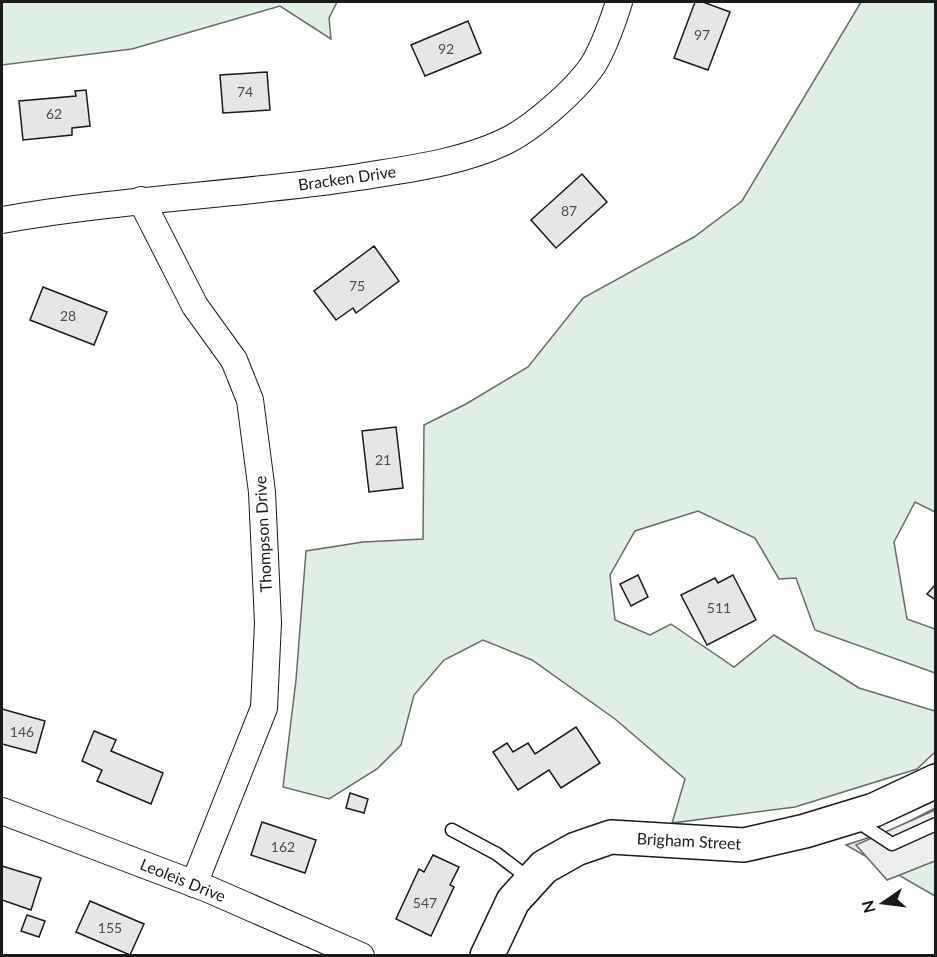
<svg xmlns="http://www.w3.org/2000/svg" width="937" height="957" font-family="Lato,sans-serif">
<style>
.green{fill:#e0efe3;stroke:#6a6a6a;stroke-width:1.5}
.parking{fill:#ededed;stroke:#6a6a6a;stroke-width:1.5}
.building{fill:#e6e6e6;stroke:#1a1a1a;stroke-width:1.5}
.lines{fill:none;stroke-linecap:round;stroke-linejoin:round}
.lane-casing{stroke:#1a1a1a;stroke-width:15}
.street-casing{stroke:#1a1a1a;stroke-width:28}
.secondary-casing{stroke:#1a1a1a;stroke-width:36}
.lane{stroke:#fff;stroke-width:12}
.street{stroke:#fff;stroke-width:26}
.secondary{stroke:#fff;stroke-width:33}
.labels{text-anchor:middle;stroke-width:4.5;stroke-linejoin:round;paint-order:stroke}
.number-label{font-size:14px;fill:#4d4d4d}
.street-label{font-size:16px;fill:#1a1a1a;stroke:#fff}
</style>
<rect width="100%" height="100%" fill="#fff"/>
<!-- green -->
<g class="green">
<path d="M2,2H337L329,18L331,39L280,6L132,49L2,65Z"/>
<path d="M861,2H935V512L915,502L894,542L907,619L935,629V673L815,630L796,578L779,579L755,538L698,511L635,531L610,575L615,620L650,635L671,624L734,667L774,635L859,688L935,711V752L917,769L795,807L672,823L685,779L615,719L532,660L483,640L444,660L414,695L401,745L377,769L329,799L283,787L296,680L306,551L363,542L423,539L424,425L466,404L528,367L583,298L694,237L742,201Z"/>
<path d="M935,808V896L846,845L895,829Z"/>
</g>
<!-- parking -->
<path class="parking" d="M935,810V861L887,880L856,845Z"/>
<!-- building -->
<g class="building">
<path d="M695,2H703L730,12L708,70L674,58Z"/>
<path d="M468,21L481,53L425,76L411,45Z"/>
<path d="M267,72L270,110L223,113L220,75Z"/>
<path d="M86,90L90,126L72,128V135L23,140L19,101L76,96L75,91Z"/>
<path d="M582,174L607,202L556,248L531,220Z"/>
<path d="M374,246L399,281L356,313L353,308L336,320L314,291Z"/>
<path d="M43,287L107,312L94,345L30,320Z"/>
<path d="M396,427L403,488L369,492L362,431Z"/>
<path d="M638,575L648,597L631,606L620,584Z"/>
<path d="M733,575L756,620L707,645L681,595L715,578L718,583Z"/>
<path d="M936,584V600L927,594Z"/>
<path d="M2,709L45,721L36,753L2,744Z"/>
<path d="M576,727L600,763L561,788L549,770L518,790L493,752L507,743L513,752L528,743L535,754Z"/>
<path d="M94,731L116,740L111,751L163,773L151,804L97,781L102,770L82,761Z"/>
<path d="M350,793L368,799L364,813L346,808Z"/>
<path d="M262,822L316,840L305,873L251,855Z"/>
<path d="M433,855L459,867L450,885L454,887L431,936L396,919L419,869L424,872Z"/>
<path d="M2,866L41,878L31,910L2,900Z"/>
<path d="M90,901L144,924L130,955L76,932Z"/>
<path d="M27,915L45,921L39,937L21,931Z"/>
</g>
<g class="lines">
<!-- lane casing -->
<g class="lane-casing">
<g id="lane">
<path d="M855,820L892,844L936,824"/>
<path d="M452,830L497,854L531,880"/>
</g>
</g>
<!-- street casing -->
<g class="street-casing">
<g id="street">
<path d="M141,200L195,306L234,360L250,400L262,492L268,623L264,708L194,884"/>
<path d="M2,220C120,199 240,195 359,177C407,169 460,163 504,142C532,129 576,90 593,65C604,47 613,21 619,2"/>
<path d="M2,811L208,889L361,956"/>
</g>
</g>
<!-- secondary casing -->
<g class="secondary-casing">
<path id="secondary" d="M487,956L513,901L544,867L576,849L611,837L744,845L805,831L874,810L936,781"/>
</g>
<!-- lane -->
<use href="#lane" class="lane"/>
<!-- street -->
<use href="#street" class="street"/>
<!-- secondary -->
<use href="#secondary" class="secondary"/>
</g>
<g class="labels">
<!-- number labels -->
<g class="number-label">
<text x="702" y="40">97</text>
<text x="446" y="54">92</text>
<text x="245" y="97">74</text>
<text x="54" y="119">62</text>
<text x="569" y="216">87</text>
<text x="357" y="291">75</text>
<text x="68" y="321">28</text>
<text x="383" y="465">21</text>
<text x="719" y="613">511</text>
<text x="22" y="737">146</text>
<text x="283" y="852">162</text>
<text x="425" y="908">547</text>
<text x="110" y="933">155</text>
</g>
<!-- street labels -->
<g class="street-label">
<text transform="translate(347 178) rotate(-8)" y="6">Bracken Drive</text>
<text transform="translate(263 534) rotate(-93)" y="6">Thompson Drive</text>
<text transform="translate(689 841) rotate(3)" y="6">Brigham Street</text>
<text transform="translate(183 880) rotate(22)" y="6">Leoleis Drive</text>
</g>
</g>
<!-- border -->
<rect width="937" height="957" fill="none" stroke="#1a1a1a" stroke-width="6"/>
<!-- north arrow -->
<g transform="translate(883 903) rotate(256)" stroke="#ffffff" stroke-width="4.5" paint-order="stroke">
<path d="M0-4.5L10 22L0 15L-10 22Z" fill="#1a1a1a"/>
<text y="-9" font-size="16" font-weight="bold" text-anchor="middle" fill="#1a1a1a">N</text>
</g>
</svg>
